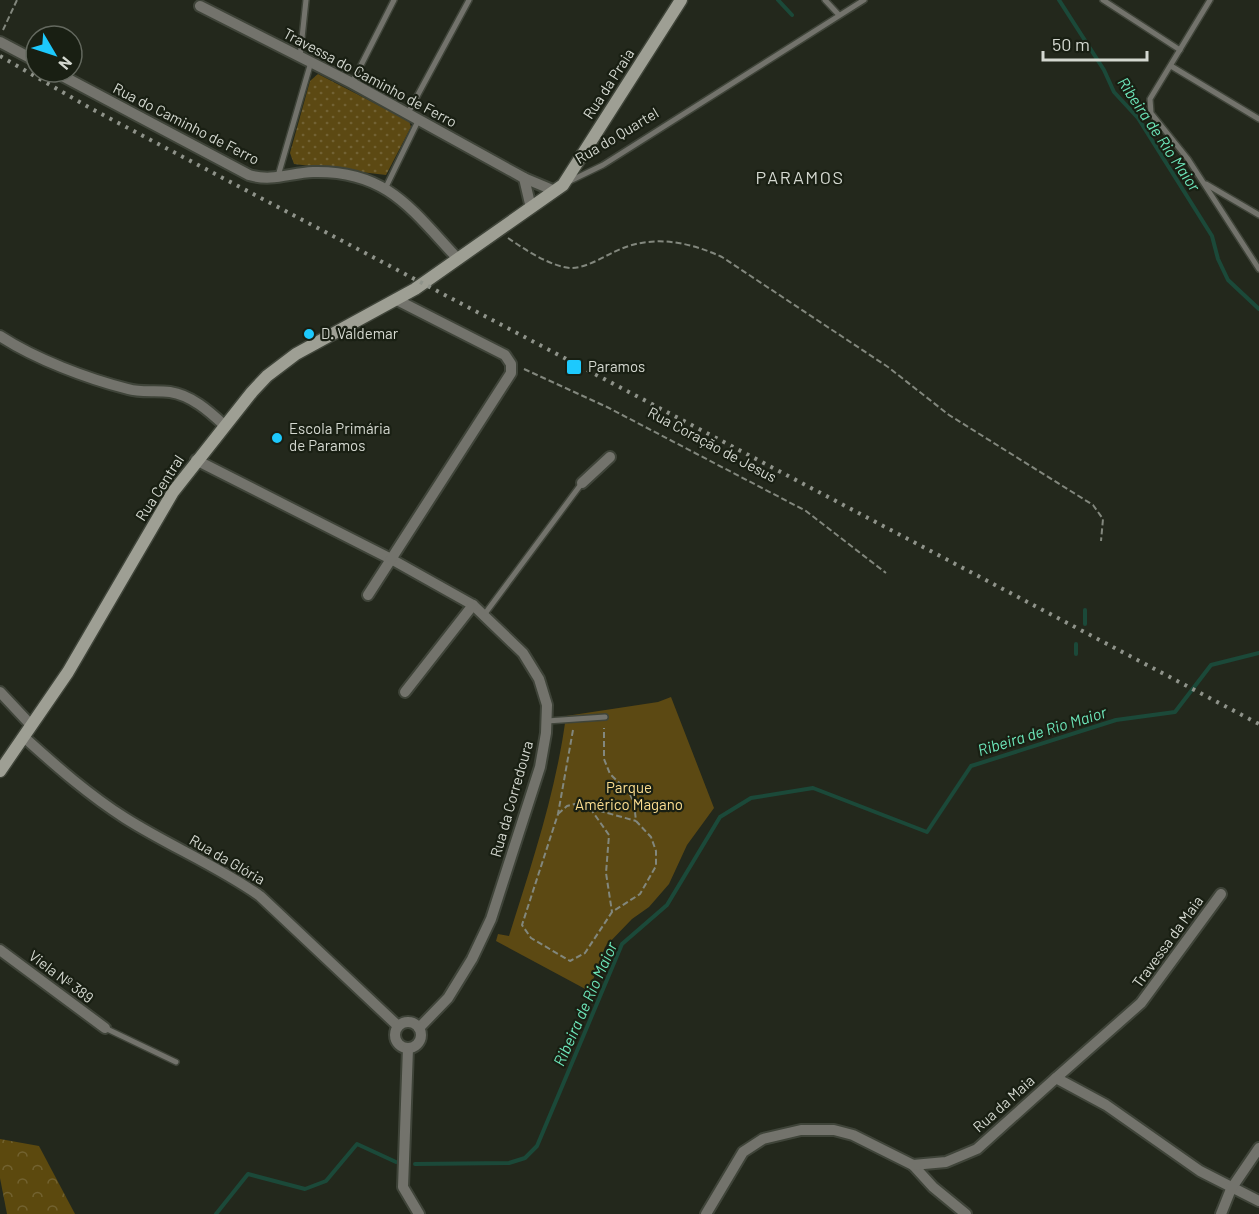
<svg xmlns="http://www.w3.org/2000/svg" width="1259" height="1214" font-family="Barlow,sans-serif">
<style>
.grass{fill:url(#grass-dots)}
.forest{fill:url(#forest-crowns)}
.park{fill:#5c4913}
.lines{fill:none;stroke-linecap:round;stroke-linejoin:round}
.stream{stroke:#1b4939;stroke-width:4}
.lane-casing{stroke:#3f4439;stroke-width:8}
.street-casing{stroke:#3f4439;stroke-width:14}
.secondary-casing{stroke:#3f4439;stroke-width:15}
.path{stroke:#82877d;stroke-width:2;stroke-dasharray:6 3;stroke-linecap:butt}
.lane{stroke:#73736c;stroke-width:5}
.street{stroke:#73736c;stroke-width:10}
.secondary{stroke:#9e9f94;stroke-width:12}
.rail{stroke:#8f938a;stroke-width:4;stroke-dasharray:3 6;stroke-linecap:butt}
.poi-dot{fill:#1dc9fd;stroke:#191f13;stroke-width:2}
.labels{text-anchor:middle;stroke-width:4.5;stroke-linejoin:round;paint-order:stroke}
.street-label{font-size:15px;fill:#d4d8d0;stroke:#191f13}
.poi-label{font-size:15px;fill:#d4d8d0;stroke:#191f13;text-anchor:start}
.park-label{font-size:15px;fill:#fbdd90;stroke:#191f13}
.water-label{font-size:16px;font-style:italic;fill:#6ce5b9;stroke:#191f13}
.quarter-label{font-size:18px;letter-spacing:1.5px;fill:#d4d8d0;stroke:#191f13}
</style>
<defs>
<pattern id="grass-dots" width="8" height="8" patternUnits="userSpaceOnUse" patternTransform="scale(1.5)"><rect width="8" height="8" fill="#5c4913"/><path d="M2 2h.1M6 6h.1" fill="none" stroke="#726234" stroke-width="1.8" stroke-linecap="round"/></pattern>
<pattern id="forest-crowns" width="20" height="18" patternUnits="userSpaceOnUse" patternTransform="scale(1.5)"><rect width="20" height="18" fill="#5c490e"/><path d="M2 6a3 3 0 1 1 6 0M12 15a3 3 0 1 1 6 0" fill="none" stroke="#726230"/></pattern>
</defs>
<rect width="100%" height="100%" fill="#23281c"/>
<!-- grass -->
<path class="grass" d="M318,74L409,121L411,127L386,175L294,164L290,153L310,81Z"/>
<!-- forest -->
<path class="forest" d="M0,1139L39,1146L75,1214H7L0,1178Z"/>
<!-- park -->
<path class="park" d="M671,697L714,808L687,845L669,884L649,907L632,919L605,947L589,991L496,941L498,934L509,936C532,863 556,792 566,716L658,702Z"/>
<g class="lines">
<!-- stream -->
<g class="stream">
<path d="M778,0L792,15"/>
<path d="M1059,0L1104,70L1114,92L1138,118L1212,236L1218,259L1228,280L1259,309"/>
<path d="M1085,610V624"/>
<path d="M1076,644V654"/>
<path d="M415,1164L509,1163L525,1158L537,1146L622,944L667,905L720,817L751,798L813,788L927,832L971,766L1116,720L1175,712L1211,665L1259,653"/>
<path d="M216,1214L248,1174L305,1189L326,1181L357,1144L396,1162"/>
</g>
<!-- lane casing -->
<g class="lane-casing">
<g id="lane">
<path d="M825,0L839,15"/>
<path d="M1103,0L1180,50"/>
<path d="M1210,0L1150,99L1151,113L1188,159L1259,269"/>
<path d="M300,57L306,0"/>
<path d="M1171,66L1259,119"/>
<path d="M352,83L394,0"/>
<path d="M408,113L469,0"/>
<path d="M278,176L311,62"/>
<path d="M570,181L603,165L864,0"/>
<path d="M1206,184L1259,215"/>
<path d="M386,187L419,119"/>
<path d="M484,615L582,483"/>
<path d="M547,721L605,717"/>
<path d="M105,1028L176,1062"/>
</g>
</g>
<!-- street casing -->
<g class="street-casing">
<g id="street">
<path d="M200,6L352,83L524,178L555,191"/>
<path d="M0,42L36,61"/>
<path d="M55,72L249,175C272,182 290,173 313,172C387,170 412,210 458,259"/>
<path d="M524,178L531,208"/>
<path d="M0,336C35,359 88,379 128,389C141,393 156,390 170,392C191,395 209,411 224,425"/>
<path d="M196,460L391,559L473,605L523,653L539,679L547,705L546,733L540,767L491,919L472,959L448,998L419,1028"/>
<path d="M582,483L610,457"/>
<path d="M368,595L511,373V364L505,355L397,300"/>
<path d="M0,692L30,724"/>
<path d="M405,692L473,605"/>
<path d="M25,738C57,767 89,795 125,818C169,846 218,866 260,896L398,1026"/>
<path d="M0,950L105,1028"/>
<circle cx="408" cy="1035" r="13"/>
<path d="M408,1048L403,1187L419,1214"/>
<path d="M1056,1078L1141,1003L1221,894"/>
<path d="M913,1165L933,1187L966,1214"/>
<path d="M706,1214L743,1152L763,1139L801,1130H834L853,1135L913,1165L946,1162L977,1149L1056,1078L1106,1105L1200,1171L1259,1201"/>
<path d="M1221,1214L1231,1189L1259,1148"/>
</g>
</g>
<!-- secondary casing -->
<g class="secondary-casing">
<path id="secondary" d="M0,771L68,672L173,492L252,392L267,376L296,354L415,289L563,185L681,0"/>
</g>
<!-- path -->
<g class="path">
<path d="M3,30L17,0"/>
<path d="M508,238C524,249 551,267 571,268C586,268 601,258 614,252C650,234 687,241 722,257L888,367L949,415L1093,505L1103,519L1101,541"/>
<path d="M524,369L607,407L806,511L886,573"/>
<path d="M573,730L558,814L522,925L531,938L570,961L585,953L612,912L640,894L656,866V851L651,837L636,821L634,803L629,792L610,774L604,759V728"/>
<path d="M590,808L609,835L606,873L612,912"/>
<path d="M558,814L567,806L575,804L636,821"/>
</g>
<!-- lane -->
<use href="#lane" class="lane"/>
<!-- street -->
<use href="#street" class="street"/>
<!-- secondary -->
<use href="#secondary" class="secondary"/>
<!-- rail -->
<path class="rail" d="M0,56L90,108L1259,724"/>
</g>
<!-- markers -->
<g class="poi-dot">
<circle cx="309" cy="334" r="6"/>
<rect x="566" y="359" width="16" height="16" rx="3"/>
<circle cx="277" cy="438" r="6"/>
</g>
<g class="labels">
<!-- street labels -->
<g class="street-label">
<text transform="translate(370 78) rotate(28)" y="5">Travessa do Caminho de Ferro</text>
<text transform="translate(609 84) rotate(-57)" y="5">Rua da Praia</text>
<text transform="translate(186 124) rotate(27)" y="5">Rua do Caminho de Ferro</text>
<text transform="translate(617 136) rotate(-31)" y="5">Rua do Quartel</text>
<text transform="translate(712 445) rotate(28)" y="5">Rua Coração de Jesus</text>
<text transform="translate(160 488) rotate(-57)" y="5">Rua Central</text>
<text transform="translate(512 799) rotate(-74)" y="5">Rua da Corredoura</text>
<text transform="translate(227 860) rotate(30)" y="5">Rua da Glória</text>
<text transform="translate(1168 942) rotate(-54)" y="5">Travessa da Maia</text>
<text transform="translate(61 977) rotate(37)" y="5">Viela Nº 389</text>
<text transform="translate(1004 1104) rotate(-42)" y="5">Rua da Maia</text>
</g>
<!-- poi labels -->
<g class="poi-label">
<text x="321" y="339">D. Valdemar</text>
<text x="588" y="372">Paramos</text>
<text x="289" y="434">Escola Primária<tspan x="289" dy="17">de Paramos</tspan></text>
</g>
<!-- park labels -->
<g class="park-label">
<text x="629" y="793">Parque<tspan x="629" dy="17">Américo Magano</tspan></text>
</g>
<!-- water labels -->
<g class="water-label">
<text transform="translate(1159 134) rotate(56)" y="6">Ribeira de Rio Maior</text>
<text transform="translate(1042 731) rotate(-17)" y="6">Ribeira de Rio Maior</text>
<text transform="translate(585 1004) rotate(-66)" y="6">Ribeira de Rio Maior</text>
</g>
<!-- quarter labels -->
<g class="quarter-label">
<text x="800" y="184">PARAMOS</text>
</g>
</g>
<!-- north arrow -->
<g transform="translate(54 54) rotate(129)"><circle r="28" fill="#191f13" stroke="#64695f" stroke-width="1.5"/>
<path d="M0-4.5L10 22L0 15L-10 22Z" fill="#1dc9fd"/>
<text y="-9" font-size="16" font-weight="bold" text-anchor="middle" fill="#d4d8d0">N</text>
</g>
<!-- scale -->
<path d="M1043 51v9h104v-9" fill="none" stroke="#d4d8d0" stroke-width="3"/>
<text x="1052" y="51" font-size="18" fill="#d4d8d0" stroke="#191f13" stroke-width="4.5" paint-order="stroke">50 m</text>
</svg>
